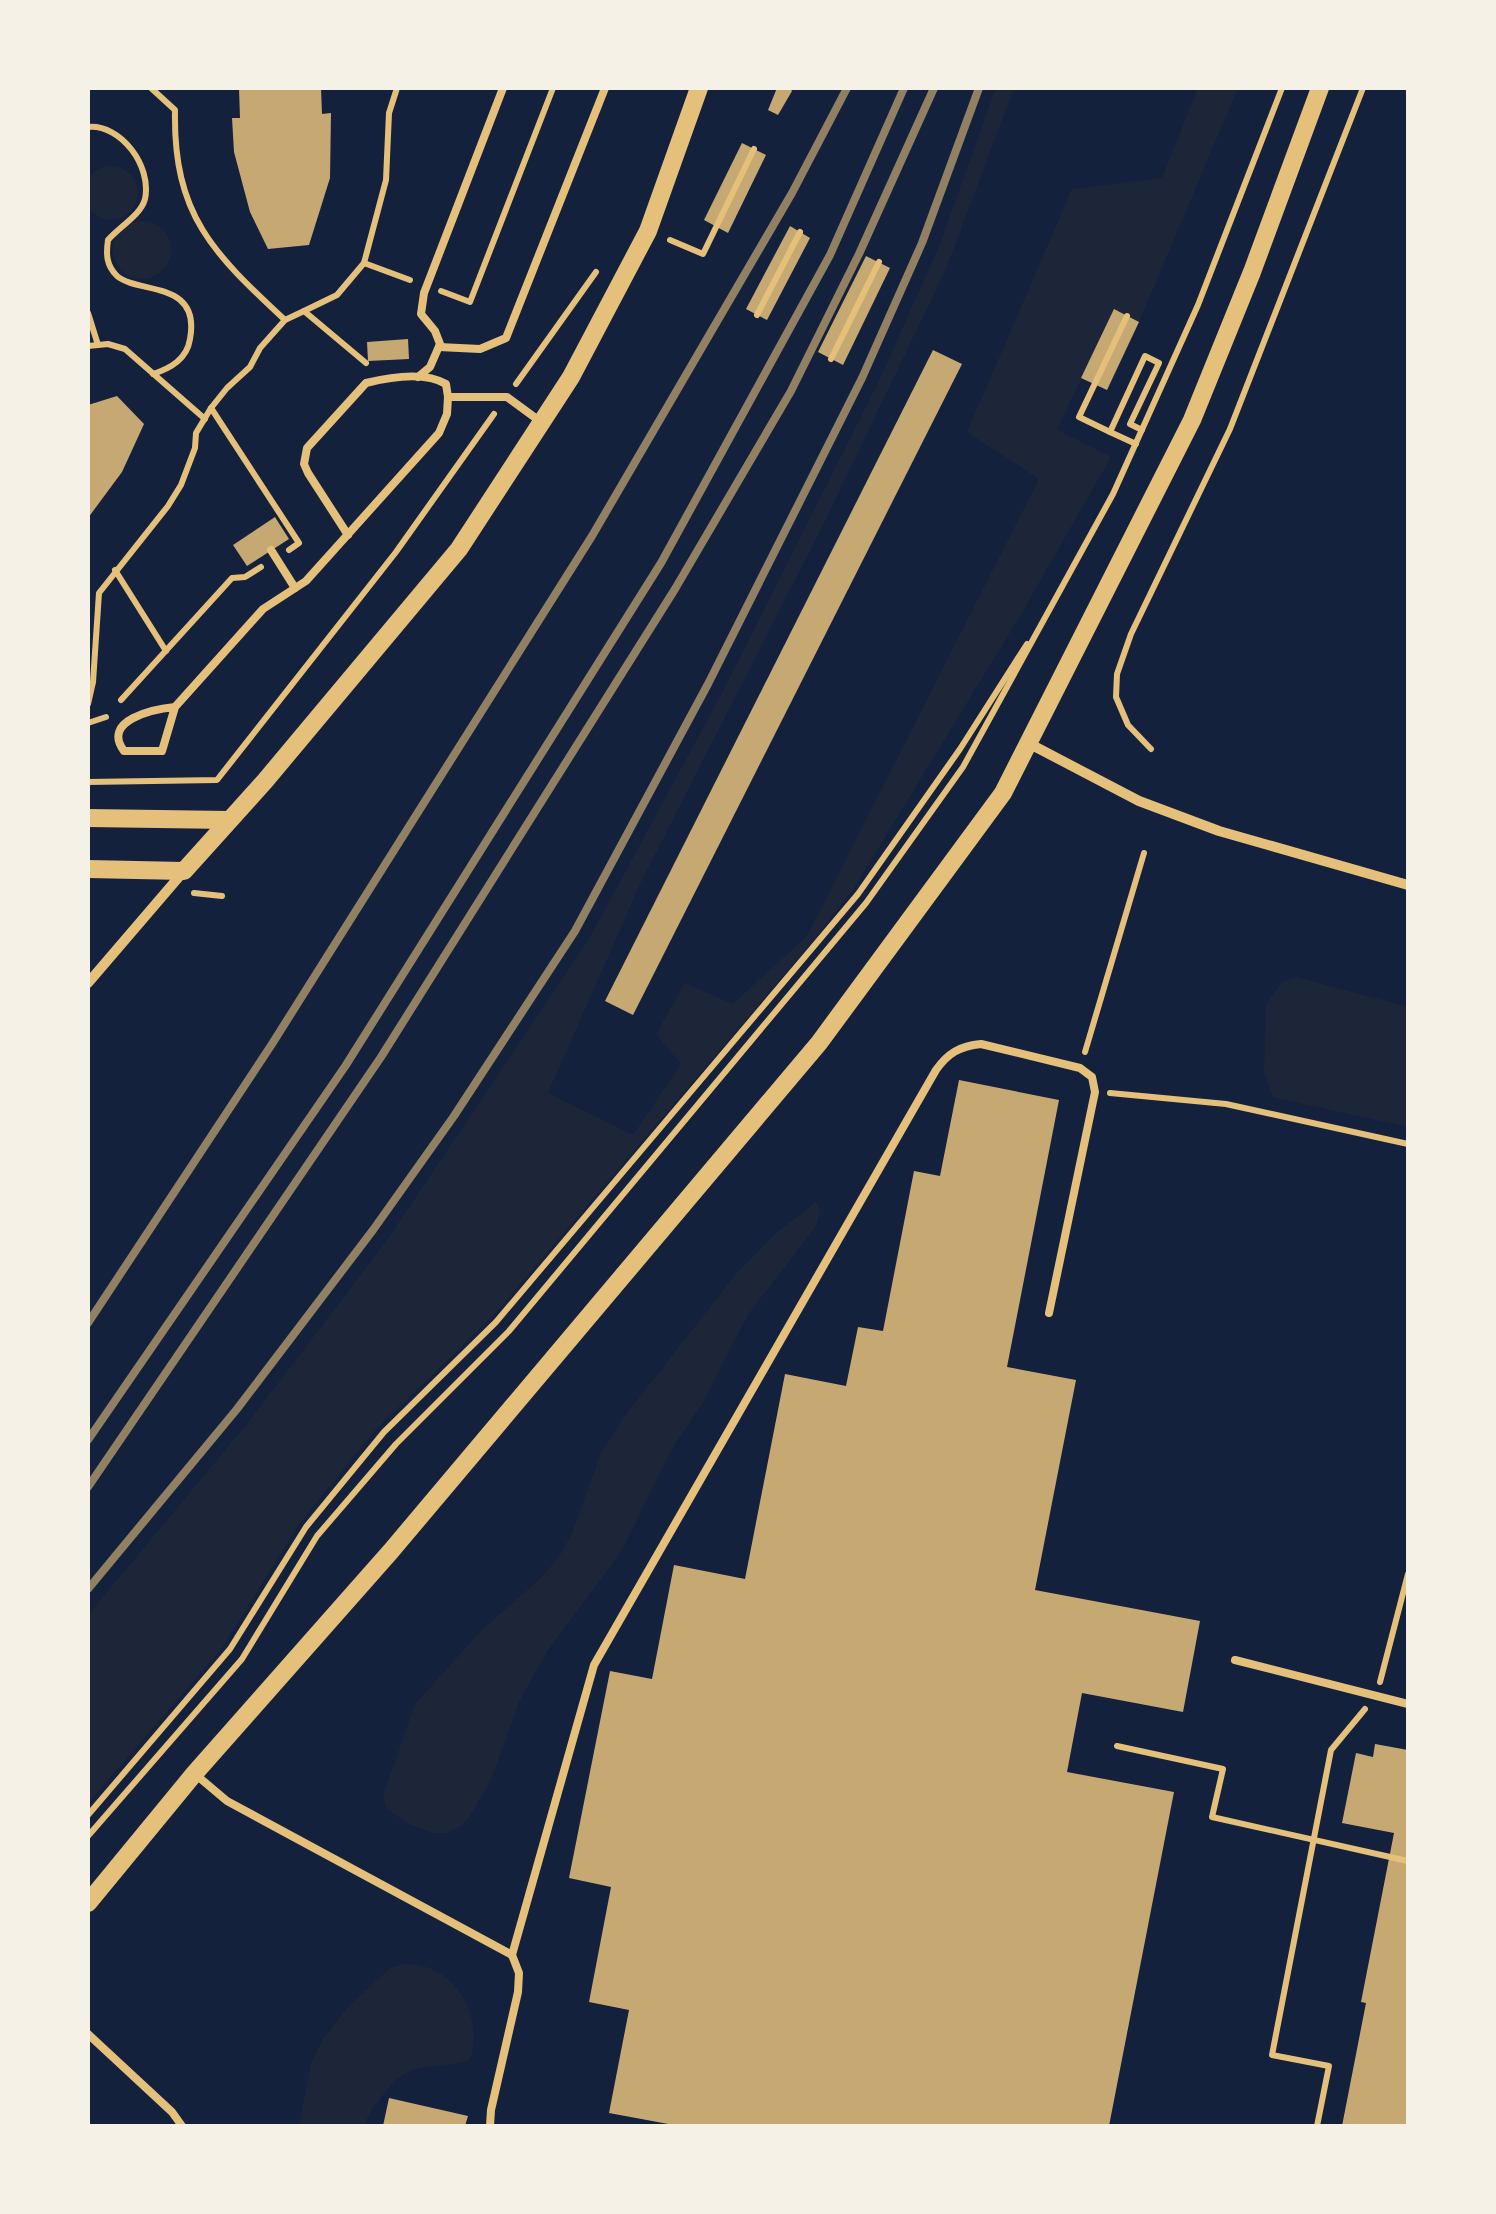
<svg xmlns="http://www.w3.org/2000/svg" width="1496" height="2214" font-family="Inter,sans-serif">
<style>
.green{fill:#1d2539}
.building{fill:#c6a872}
.lines{fill:none;stroke-linecap:round;stroke-linejoin:round}
.path{stroke:#e5c07b;stroke-width:6}
.service{stroke:#e5c07b;stroke-width:8}
.minor{stroke:#e5c07b;stroke-width:10}
.tertiary{stroke:#e5c07b;stroke-width:18}
.rail{stroke:#918062;stroke-width:8}
</style>
<rect width="100%" height="100%" fill="#14213d"/>
<!-- green -->
<g class="green">
<path d="M996,88H1014L946,269L826,519L641,882L548,1093L633,1135L681,1064L656,1034L685,983L733,1004L807,936L1039,479L967,432L1072,189L1162,178L1198,88H1238L1139,322L1114,310L1057,430L1111,457L1020,616L854,888L813,941L492,1317L377,1428L299,1524L222,1648L88,1803V1615L251,1419L387,1240L589,939L723,691L877,385L938,249Z"/>
<circle cx="111" cy="193" r="27"/>
<circle cx="142" cy="250" r="29"/>
<path d="M1296,977L1408,1007V1127L1273,1097L1264,1073L1266,1004L1282,982Z"/>
<path d="M816,1202L820,1213L816,1226L747,1316L704,1401L673,1447L622,1550L546,1653L519,1702L491,1780L470,1816L459,1827L447,1833H433L407,1823L387,1809L383,1796L415,1704L481,1631L543,1576L560,1555L573,1531L601,1453L624,1417L736,1274L774,1235Z"/>
<path d="M404,1964C453,1962 485,2015 470,2060C426,2073 412,2055 380,2099C373,2108 367,2115 365,2126H299L311,2063L323,2039L349,2006L390,1968Z"/>
</g>
<!-- building -->
<g class="building">
<path d="M239,88H321L322,114L331,113L330,178L309,245L268,249L250,212L234,152L232,118H240Z"/>
<path d="M777,88H790L792,91L778,115L768,110Z"/>
<path d="M742,143L766,155L728,233L704,220Z"/>
<path d="M790,226L810,238L767,320L746,309Z"/>
<path d="M866,256L890,268L843,365L818,352Z"/>
<path d="M1114,309L1139,322L1107,390L1081,378Z"/>
<path d="M408,339L409,359L368,361L367,342Z"/>
<path d="M933,350L962,364L633,1015L605,1001Z"/>
<path d="M117,396L144,424L122,472L88,518V405Z"/>
<path d="M275,517L289,539L247,566L233,545Z"/>
<path d="M959,1080L1059,1100L1007,1367L1076,1380L1035,1590L1200,1621L1183,1712L1082,1693L1067,1772L1174,1792L1109,2126H679L609,2113L629,2010L589,2002L611,1887L569,1878L610,1671L652,1679L674,1565L745,1579L785,1374L846,1386L858,1327L883,1331L914,1171L940,1176Z"/>
<path d="M1375,1744L1408,1750V2126H1342L1366,2003L1361,2002L1394,1833L1342,1823L1356,1753L1373,1757Z"/>
<path d="M389,2098L468,2116L465,2126H383Z"/>
</g>
<g class="lines">
<!-- path -->
<g class="path">
<path d="M151,88L175,110C173,215 213,253 285,320"/>
<path d="M88,127C121,124 152,166 145,199C141,215 119,227 108,240C106,254 106,265 117,276C138,294 201,280 190,339C187,359 171,368 153,374"/>
<path d="M670,240L703,254L754,149"/>
<path d="M364,263L410,280"/>
<path d="M441,291L470,302L553,88"/>
<path d="M304,311L337,295L364,263L386,180L389,113L397,88"/>
<path d="M88,313L98,345"/>
<path d="M757,315L800,232"/>
<path d="M1127,316L1079,417L1110,432L1145,356L1159,363L1130,424L1142,430"/>
<path d="M88,346L108,344L125,349L205,419"/>
<path d="M831,359L879,262"/>
<path d="M516,384L596,272"/>
<path d="M211,408L299,543L289,550"/>
<path d="M1110,432L1136,444"/>
<path d="M115,570L166,651"/>
<path d="M121,700L232,578L245,577L261,567"/>
<path d="M88,704L93,682L99,593L168,506L181,485L195,448L196,433L211,408L227,388L250,367L260,348L285,320L304,311L366,363"/>
<path d="M88,723L106,717"/>
<path d="M1151,749L1128,725L1116,697L1117,674L1131,634L1230,429L1363,88"/>
<path d="M88,782L217,780L396,552L494,414"/>
<path d="M194,893L222,896"/>
<path d="M1085,1052L1144,853"/>
<path d="M1110,1093L1226,1104L1408,1144"/>
<path d="M1380,1682L1408,1574"/>
<path d="M1117,1746L1223,1769L1212,1817L1408,1861"/>
<path d="M88,1815L230,1649L306,1527L384,1432L496,1322L858,894L960,749L1027,644"/>
<path d="M88,1836L242,1659L317,1536L396,1444L509,1331L866,903L963,767L1113,494L1198,305L1282,88"/>
<path d="M1317,2126L1329,2066L1272,2055L1331,1750L1365,1709"/>
</g>
<!-- service -->
<g class="service">
<path d="M439,347L480,349L506,338L605,88"/>
<path d="M418,377L430,367L440,344L435,331L421,314L424,293L503,88"/>
<path d="M348,535L308,473L304,464L307,448L366,383C390,377 424,371 446,384L448,397"/>
<path d="M271,550L295,588"/>
<path d="M175,707C154,709 101,720 124,751H162L175,707L263,609L306,581L439,433L447,414L448,397H507L541,422"/>
<path d="M1235,1660L1408,1704"/>
<path d="M195,1774L227,1801L512,1955"/>
<path d="M88,2034L172,2112L182,2126"/>
<path d="M490,2126L491,2110L518,1992L519,1973L512,1955L594,1665L936,1070C948,1053 960,1046 981,1044L1080,1068L1092,1077L1095,1092L1049,1313"/>
</g>
<!-- minor -->
<g class="minor">
<path d="M1030,744L1139,801L1219,831L1408,885"/>
<path d="M88,983L184,871"/>
</g>
<!-- tertiary -->
<g class="tertiary">
<path d="M88,818L229,820"/>
<path d="M88,869L184,871L265,781L459,549L571,377L648,231L699,88"/>
<path d="M88,1903L194,1774L391,1551L819,1043L1003,793L1192,420L1252,272L1320,88"/>
</g>
<!-- rail -->
<g class="rail">
<path d="M88,1323L272,1044L592,536L792,193L847,88"/>
<path d="M88,1440L346,1065L661,563L830,255L904,88"/>
<path d="M88,1487L381,1057L675,589L791,391L859,254L934,88"/>
<path d="M88,1589L237,1409L373,1230L454,1116L575,931L708,684L862,378L922,243L979,88"/>
</g>
</g>
<!-- border -->
<rect width="1496" height="2214" fill="none" stroke="#f6f1e7" stroke-width="180"/>
</svg>
